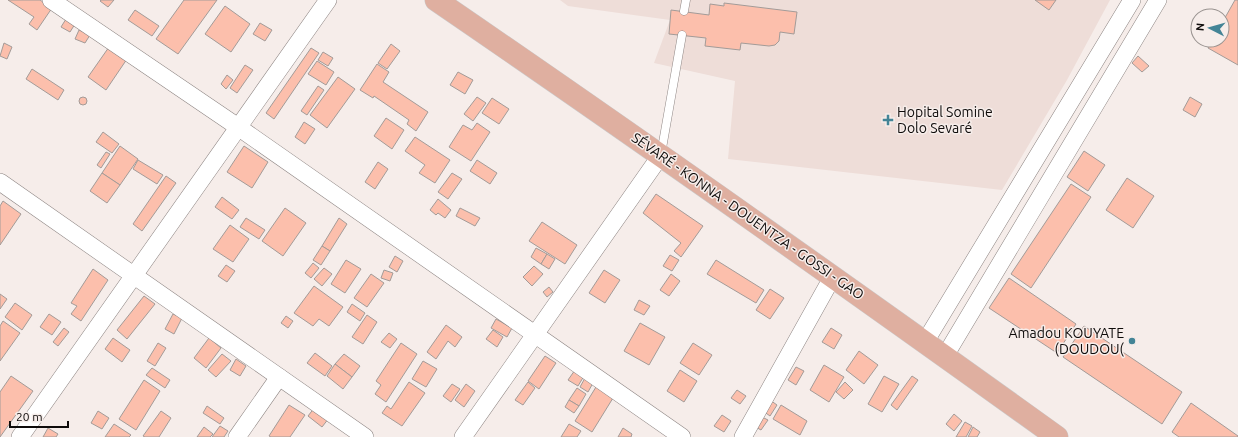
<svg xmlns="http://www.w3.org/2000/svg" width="1238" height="437" font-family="Ubuntu,sans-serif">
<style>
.built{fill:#eeddd8}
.building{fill:#fcbfac;stroke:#a39b98}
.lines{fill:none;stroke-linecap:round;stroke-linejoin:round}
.service-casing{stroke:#8d8583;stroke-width:9}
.minor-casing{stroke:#8d8583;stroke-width:18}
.primary-casing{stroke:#cac9c9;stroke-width:23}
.service{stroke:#fff;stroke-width:8}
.minor{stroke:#fff;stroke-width:17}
.primary{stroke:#dfafa0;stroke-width:22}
.poi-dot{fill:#438496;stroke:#f6edea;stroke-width:1.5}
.labels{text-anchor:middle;stroke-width:3;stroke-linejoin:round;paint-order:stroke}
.poi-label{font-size:14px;fill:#0e0b0a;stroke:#f6edea;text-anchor:start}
.street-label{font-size:14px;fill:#0e0b0a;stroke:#f6edea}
</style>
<rect width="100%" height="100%" fill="#f6edea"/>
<!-- built -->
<path class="built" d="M560,0H1110L1067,80L1002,190L728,159L735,81L654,63L670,20L568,6Z"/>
<!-- building -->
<g class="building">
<path d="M8,0H40L52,8L37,30L29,24L34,17Z"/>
<path d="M101,0H114L108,7L100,1Z"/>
<path d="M184,0H217L178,54L156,39Z"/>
<path d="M1035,0H1056L1049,10Z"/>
<path d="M1235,0H1238V65L1208,48L1213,40H1222V23Z"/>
<path d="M724,3L797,12L794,34L780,32L779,41L775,45L769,46L741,43L740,50L705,46L706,38L669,34L671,10L709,15L710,4L724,6Z"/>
<path d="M225,6L250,24L231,52L205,34Z"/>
<path d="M135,10L159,26L152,36L128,20Z"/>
<path d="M66,19L75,24L70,32L61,27Z"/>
<path d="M260,23L272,30L265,41L253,34Z"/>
<path d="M79,30L90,35L85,43L75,39Z"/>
<path d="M4,43L12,47L7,59L0,56Z"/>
<path d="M391,44L400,51L387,69L378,63Z"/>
<path d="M109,47L127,59L106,90L88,77Z"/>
<path d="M311,48L319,53L274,119L266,113Z"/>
<path d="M323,52L333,58L328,66L318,60Z"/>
<path d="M1138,56L1149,66L1142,72L1132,63Z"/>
<path d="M317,61L334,72L326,85L308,74Z"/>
<path d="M377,64L389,72L383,82L428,112L416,131L407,124L409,120L374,96L373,98L360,90Z"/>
<path d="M245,65L253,70L237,93L230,88Z"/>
<path d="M32,69L64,90L58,100L26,79Z"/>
<path d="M458,72L473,80L465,94L450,85Z"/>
<path d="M227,75L233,80L226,89L221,84Z"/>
<path d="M338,77L355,89L327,128L310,115Z"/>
<path d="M318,86L324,90L307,115L301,111Z"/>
<circle cx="83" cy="101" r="4"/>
<path d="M477,97L486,103L473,121L464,114Z"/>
<path d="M1190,97L1202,104L1195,117L1183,110Z"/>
<path d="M492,98L509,109L499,124L482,113Z"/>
<path d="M386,118L404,130L392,149L374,136Z"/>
<path d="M304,122L315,129L305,144L295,137Z"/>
<path d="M477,123L490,132L471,161L449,147L463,125L472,130Z"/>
<path d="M103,132L119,144L112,153L96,142Z"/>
<path d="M415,137L450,160L435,183L419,173L425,165L405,151Z"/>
<path d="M120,146L138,159L120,185L102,173Z"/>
<path d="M244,146L268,162L252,188L227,172Z"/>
<path d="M1084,151L1105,165L1088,191L1067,177Z"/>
<path d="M106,152L110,154L101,168L97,165Z"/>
<path d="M138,160L163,175L157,184L133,169Z"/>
<path d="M477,160L497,173L490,184L470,171Z"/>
<path d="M378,162L388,169L375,189L365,182Z"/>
<path d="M102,173L120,185L107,203L90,191Z"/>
<path d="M452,173L462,179L448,199L438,192Z"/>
<path d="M166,176L176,183L142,231L133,224Z"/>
<path d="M1127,178L1154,196L1133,228L1106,210Z"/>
<path d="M1071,184L1091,197L1031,288L1011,274Z"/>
<path d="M656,194L703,226L681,257L674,251L681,243L643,213Z"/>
<path d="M222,197L239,210L232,219L215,207Z"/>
<path d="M438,199L451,210L445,218L438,213L436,215L430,210Z"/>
<path d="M3,201L21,214L0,245V206Z"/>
<path d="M285,208L306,223L283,256L262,241Z"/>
<path d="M460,208L480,218L475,226L456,216Z"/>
<path d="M246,218L265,230L259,239L240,227Z"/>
<path d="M339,218L347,224L330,251L322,246Z"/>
<path d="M542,222L577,245L565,264L529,241Z"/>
<path d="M230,225L249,239L233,262L213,249Z"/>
<path d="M322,246L330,251L321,265L313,260Z"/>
<path d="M536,248L547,254L541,264L531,257Z"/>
<path d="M547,254L555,259L549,269L541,264Z"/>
<path d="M670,255L679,260L672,271L663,266Z"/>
<path d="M395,256L403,261L397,272L389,267Z"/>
<path d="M346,260L361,269L345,293L331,284Z"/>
<path d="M716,260L764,290L756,303L707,274Z"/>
<path d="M313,263L319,268L311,278L305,273Z"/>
<path d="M226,265L235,271L227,282L218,276Z"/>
<path d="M534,266L543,274L532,286L523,277Z"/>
<path d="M324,268L332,274L322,286L314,279Z"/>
<path d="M93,269L108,280L81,321L71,314L77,306L71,303Z"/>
<path d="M384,270L393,273L390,281L381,278Z"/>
<path d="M604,270L620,280L605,303L589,293Z"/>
<path d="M371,274L384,283L367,307L354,298Z"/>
<path d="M671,274L680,281L669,296L660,290Z"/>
<path d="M1009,278L1076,324L1057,353L989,308Z"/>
<path d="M314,286L343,307L329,326L319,319L313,326L294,313Z"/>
<path d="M549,287L553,292L547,297L543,292Z"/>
<path d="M770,289L784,298L770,319L756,310Z"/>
<path d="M0,294L7,299L0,309Z"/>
<path d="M144,296L155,304L127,339L117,330Z"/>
<path d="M639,300L650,306L644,315L634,310Z"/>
<path d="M15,303L32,315L22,330L5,317Z"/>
<path d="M352,304L365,313L360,321L347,312Z"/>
<path d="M49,314L61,322L52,335L40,327Z"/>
<path d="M173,314L182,318L174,334L165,329Z"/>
<path d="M367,315L377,322L363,344L352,337Z"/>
<path d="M286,316L293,321L288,328L281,323Z"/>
<path d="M496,319L512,328L507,337L491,328Z"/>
<path d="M3,321L20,333L0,361V326Z"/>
<path d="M640,323L665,337L649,365L624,351Z"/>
<path d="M446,325L462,337L455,347L448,341L436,359L427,352Z"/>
<path d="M1084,326L1182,392L1162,424L1063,357Z"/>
<path d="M64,328L69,332L58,346L53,342Z"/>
<path d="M831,328L842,335L834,349L822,342Z"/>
<path d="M493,330L503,337L497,347L486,339Z"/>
<path d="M389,333L397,339L390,348L381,342Z"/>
<path d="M113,338L130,350L122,362L105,349Z"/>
<path d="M209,338L221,348L206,368L194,358Z"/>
<path d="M158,343L166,348L155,366L147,361Z"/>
<path d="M401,343L417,354L386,402L375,394L381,385L376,381Z"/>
<path d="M693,343L712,355L699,375L680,363Z"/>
<path d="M859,351L878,365L864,384L846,370Z"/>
<path d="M315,353L332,366L325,376L307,363Z"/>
<path d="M222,354L231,361L216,377L208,370Z"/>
<path d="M344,354L360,366L352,377L335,364Z"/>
<path d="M545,356L556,363L539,389L528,381Z"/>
<path d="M236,359L246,366L240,376L230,370Z"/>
<path d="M423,361L437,369L426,387L412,379Z"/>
<path d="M335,364L352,377L343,389L327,376Z"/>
<path d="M824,365L844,377L829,402L810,390Z"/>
<path d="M796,367L804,371L796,385L788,380Z"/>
<path d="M152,368L170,380L165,388L146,375Z"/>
<path d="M575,370L584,376L578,386L568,380Z"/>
<path d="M680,370L697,381L684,402L667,391Z"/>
<path d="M11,376L33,391L0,437V392Z"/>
<path d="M884,376L899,384L882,412L868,404Z"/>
<path d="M912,376L918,380L897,410L891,405Z"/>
<path d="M585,378L593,383L588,392L580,387Z"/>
<path d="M144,380L160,391L136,430L119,419Z"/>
<path d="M409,382L425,393L402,426L382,413L387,406L391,409Z"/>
<path d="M528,382L535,388L523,405L515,400Z"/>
<path d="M845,382L853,390L844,399L836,392Z"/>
<path d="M452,384L460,389L451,402L443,396Z"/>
<path d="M466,384L475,391L464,407L455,400Z"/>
<path d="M596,387L613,398L592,432L575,421Z"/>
<path d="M577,388L586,394L579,406L569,400Z"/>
<path d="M737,390L746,396L740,404L731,398Z"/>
<path d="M569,400L579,406L574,413L565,407Z"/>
<path d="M770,400L777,405L770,416L763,411Z"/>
<path d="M1191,403L1238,436V437H1179L1172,432Z"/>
<path d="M289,405L305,415L290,437H271L269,436Z"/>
<path d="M781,405L807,421L800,435L773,419Z"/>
<path d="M207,406L224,418L220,424L203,413Z"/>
<path d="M315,407L329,418L322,427L308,416Z"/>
<path d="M98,411L109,418L102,429L91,423Z"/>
<path d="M161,411L171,418L159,437H145L143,436Z"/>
<path d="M954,414L962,421L954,431L946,424Z"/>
<path d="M722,415L731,421L724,432L714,426Z"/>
<path d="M760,416L768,420L761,430L754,426Z"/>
<path d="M965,422L972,426L966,437H956Z"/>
<path d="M114,424L131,435L129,437H105Z"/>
<path d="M569,424L581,431L577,437H561Z"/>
<path d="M220,426L228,431L224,437H212Z"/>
<path d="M204,427L213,434L210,437H197Z"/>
<path d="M973,427L980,432L977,437H968Z"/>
<path d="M48,428L58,434L56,437H43Z"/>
<path d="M623,428L632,434L631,437H618Z"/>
</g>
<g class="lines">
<!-- service casing -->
<g class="service-casing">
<g id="service">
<path d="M684,11L686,0"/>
<path d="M661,154L682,35"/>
</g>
</g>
<!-- minor casing -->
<g class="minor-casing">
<g id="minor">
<path d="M51,0L238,127L682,437"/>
<path d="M0,182L365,437"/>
<path d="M925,342L1132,0"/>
<path d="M945,356L1158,0"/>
<path d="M20,437L328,0"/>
<path d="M237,437L279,377"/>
<path d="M463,437L661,155"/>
<path d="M743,437L833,276"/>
</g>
</g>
<!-- primary casing -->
<g class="primary-casing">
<path id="primary" d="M436,0C645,143 851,289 1057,437"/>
</g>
<!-- service -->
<use href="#service" class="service"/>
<!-- minor -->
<use href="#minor" class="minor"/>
<!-- primary -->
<use href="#primary" class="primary"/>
</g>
<!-- markers -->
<g class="poi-dot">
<path d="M886 114h4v4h4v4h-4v4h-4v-4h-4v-4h4z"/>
<circle cx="1132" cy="341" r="4"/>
</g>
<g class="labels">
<!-- poi labels -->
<g class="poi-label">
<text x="897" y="117">Hopital Somine<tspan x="897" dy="16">Dolo Sevaré</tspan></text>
<text x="1124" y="338" text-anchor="end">Amadou KOUYATE<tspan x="1124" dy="16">(DOUDOU(</tspan></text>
</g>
<!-- street labels -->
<g class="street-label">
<text transform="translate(748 216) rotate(35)" y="5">SÉVARÉ - KONNA - DOUENTZA - GOSSI - GAO</text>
</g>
</g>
<!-- north arrow -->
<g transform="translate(1210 28) rotate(276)"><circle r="19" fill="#f6edea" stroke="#999390"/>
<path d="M0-3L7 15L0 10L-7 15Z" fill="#438496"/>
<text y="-6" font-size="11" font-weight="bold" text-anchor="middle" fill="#0e0b0a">N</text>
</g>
<!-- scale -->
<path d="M10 421v6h58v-6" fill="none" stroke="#0e0b0a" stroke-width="2"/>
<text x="16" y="421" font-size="12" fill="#0e0b0a" stroke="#f6edea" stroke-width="3" paint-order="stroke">20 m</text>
</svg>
